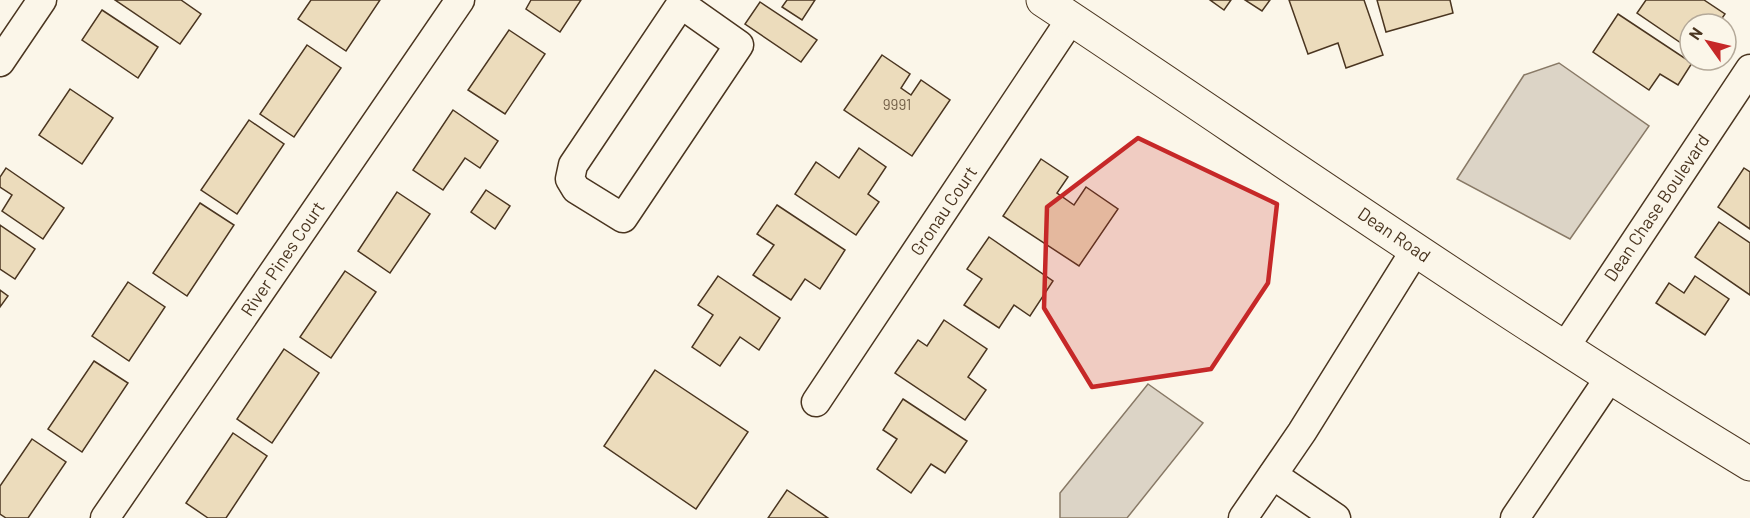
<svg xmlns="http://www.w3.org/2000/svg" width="1750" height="518" font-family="Barlow,sans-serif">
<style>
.water{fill:#dcd4c6;stroke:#887966;stroke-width:1.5}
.building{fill:#ecdcbc;stroke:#4a3520;stroke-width:1.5}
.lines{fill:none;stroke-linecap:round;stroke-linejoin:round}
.minor-casing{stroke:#4a3520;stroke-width:31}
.major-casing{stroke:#4a3520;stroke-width:35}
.minor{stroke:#fbf6e9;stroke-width:28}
.major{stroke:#fbf6e9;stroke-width:33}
.marked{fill:#c62828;fill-opacity:0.2;stroke:#c62828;stroke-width:4.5;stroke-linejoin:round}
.labels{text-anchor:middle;stroke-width:4.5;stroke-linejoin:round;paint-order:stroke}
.number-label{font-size:15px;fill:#725f47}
.street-label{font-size:18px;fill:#4a3520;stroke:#fbf6e9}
</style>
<rect width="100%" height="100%" fill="#fbf6e9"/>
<!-- water -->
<g class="water">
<path d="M1559,63L1649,126L1570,239L1457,179L1524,75Z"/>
<path d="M1148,384L1203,423L1127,518H1060V493Z"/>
</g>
<!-- building -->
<g class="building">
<path d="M115,0H181L201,14L180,44Z"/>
<path d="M311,0H380L346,51L298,19Z"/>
<path d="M531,0H581L560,32L526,9Z"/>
<path d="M787,0H815L802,20L782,7Z"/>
<path d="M1210,0H1231L1224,10Z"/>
<path d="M1245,0H1270L1262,11Z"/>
<path d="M1289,0H1364L1383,55L1346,68L1338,43L1308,54Z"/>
<path d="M1377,0H1450L1453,13L1386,32Z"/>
<path d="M1646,0H1704L1725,14L1718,24H1690V30L1681,43L1637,13Z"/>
<path d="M760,2L817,40L801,62L745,24Z"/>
<path d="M102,10L158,47L138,78L82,40Z"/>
<path d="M1618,14L1692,63L1678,85L1660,74L1649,90L1593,52Z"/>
<path d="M509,30L545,54L505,114L468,90Z"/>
<path d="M307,45L341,68L294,137L260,114Z"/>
<path d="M882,55L910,74L901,88L911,95L921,80L950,100L912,156L844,110Z"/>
<path d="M70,89L113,118L82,164L39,135Z"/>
<path d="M453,110L498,141L480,168L465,158L443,190L413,170Z"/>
<path d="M249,120L284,144L237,214L201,190Z"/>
<path d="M859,148L886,167L868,194L879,202L856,235L795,194L816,162L839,178Z"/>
<path d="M1041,159L1068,177L1057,193L1074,205L1086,187L1118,209L1079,266L1003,216Z"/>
<path d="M6,168L64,208L43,239L2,211L12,195L0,187V177Z"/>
<path d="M1744,168L1750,172V229L1718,207Z"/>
<path d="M486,190L510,206L495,229L471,212Z"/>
<path d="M397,192L430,214L390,273L358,251Z"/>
<path d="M200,203L234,225L187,296L153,273Z"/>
<path d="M777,205L845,250L820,289L805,279L791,300L753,275L774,245L757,234Z"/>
<path d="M1719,222L1750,243V295L1695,257Z"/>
<path d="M0,225L35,249L15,279L0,269Z"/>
<path d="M989,237L1053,281L1030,316L1014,305L999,328L964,305L982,279L967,269Z"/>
<path d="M345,271L376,292L331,358L300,337Z"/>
<path d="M718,276L780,318L759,350L740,337L720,366L692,347L713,315L698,305Z"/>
<path d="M1695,276L1729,299L1705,335L1656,303L1669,283L1684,293Z"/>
<path d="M128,282L165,307L129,361L92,336Z"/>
<path d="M0,290L8,296L0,307Z"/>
<path d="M944,320L987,349L968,377L986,390L965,420L895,373L918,340L927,346Z"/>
<path d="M284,349L319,373L272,443L237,419Z"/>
<path d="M94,361L128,383L82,452L48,429Z"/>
<path d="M655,370L748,432L696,509L604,446Z"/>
<path d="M903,399L967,441L945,473L931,464L911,493L877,469L897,439L883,430Z"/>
<path d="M233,433L267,456L226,518H208L186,503Z"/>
<path d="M32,439L66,462L28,518H6L0,514V486Z"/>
<path d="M787,490L828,518H768Z"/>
</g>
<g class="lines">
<!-- minor casing -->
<g class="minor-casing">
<g id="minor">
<path d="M681,4L739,45L623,218L576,189L570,179L573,165L681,4L684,0"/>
<path d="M0,62L42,0"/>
<path d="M1565,347L1750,69"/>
<path d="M816,402L1071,19"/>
<path d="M1273,475L1336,518"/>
<path d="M105,518L460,0"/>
<path d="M1243,518L1302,432L1416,249"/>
<path d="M1515,518L1610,377"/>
</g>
</g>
<!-- major casing -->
<g class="major-casing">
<path id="major" d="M1043,0C1278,156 1509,318 1750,464"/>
</g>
<!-- minor -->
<use href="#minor" class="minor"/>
<!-- major -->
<use href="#major" class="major"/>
</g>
<!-- marked area -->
<path class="marked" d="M1138,138L1277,204L1268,283L1211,369L1092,387L1044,308L1047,207Z"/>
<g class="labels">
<!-- number labels -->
<g class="number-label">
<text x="897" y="110">9991</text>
</g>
<!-- street labels -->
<g class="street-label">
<text transform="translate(1657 208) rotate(-56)" y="6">Dean Chase Boulevard</text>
<text transform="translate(944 211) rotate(-56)" y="6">Gronau Court</text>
<text transform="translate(1394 235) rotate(34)" y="6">Dean Road</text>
<text transform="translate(283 259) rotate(-56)" y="6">River Pines Court</text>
</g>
</g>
<!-- north arrow -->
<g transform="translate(1708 42) rotate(304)"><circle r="28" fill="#fbf6e9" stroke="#b4a999" stroke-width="1.5"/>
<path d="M0-4.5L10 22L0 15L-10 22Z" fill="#c62828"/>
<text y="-9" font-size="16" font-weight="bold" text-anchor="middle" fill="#4a3520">N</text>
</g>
</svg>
